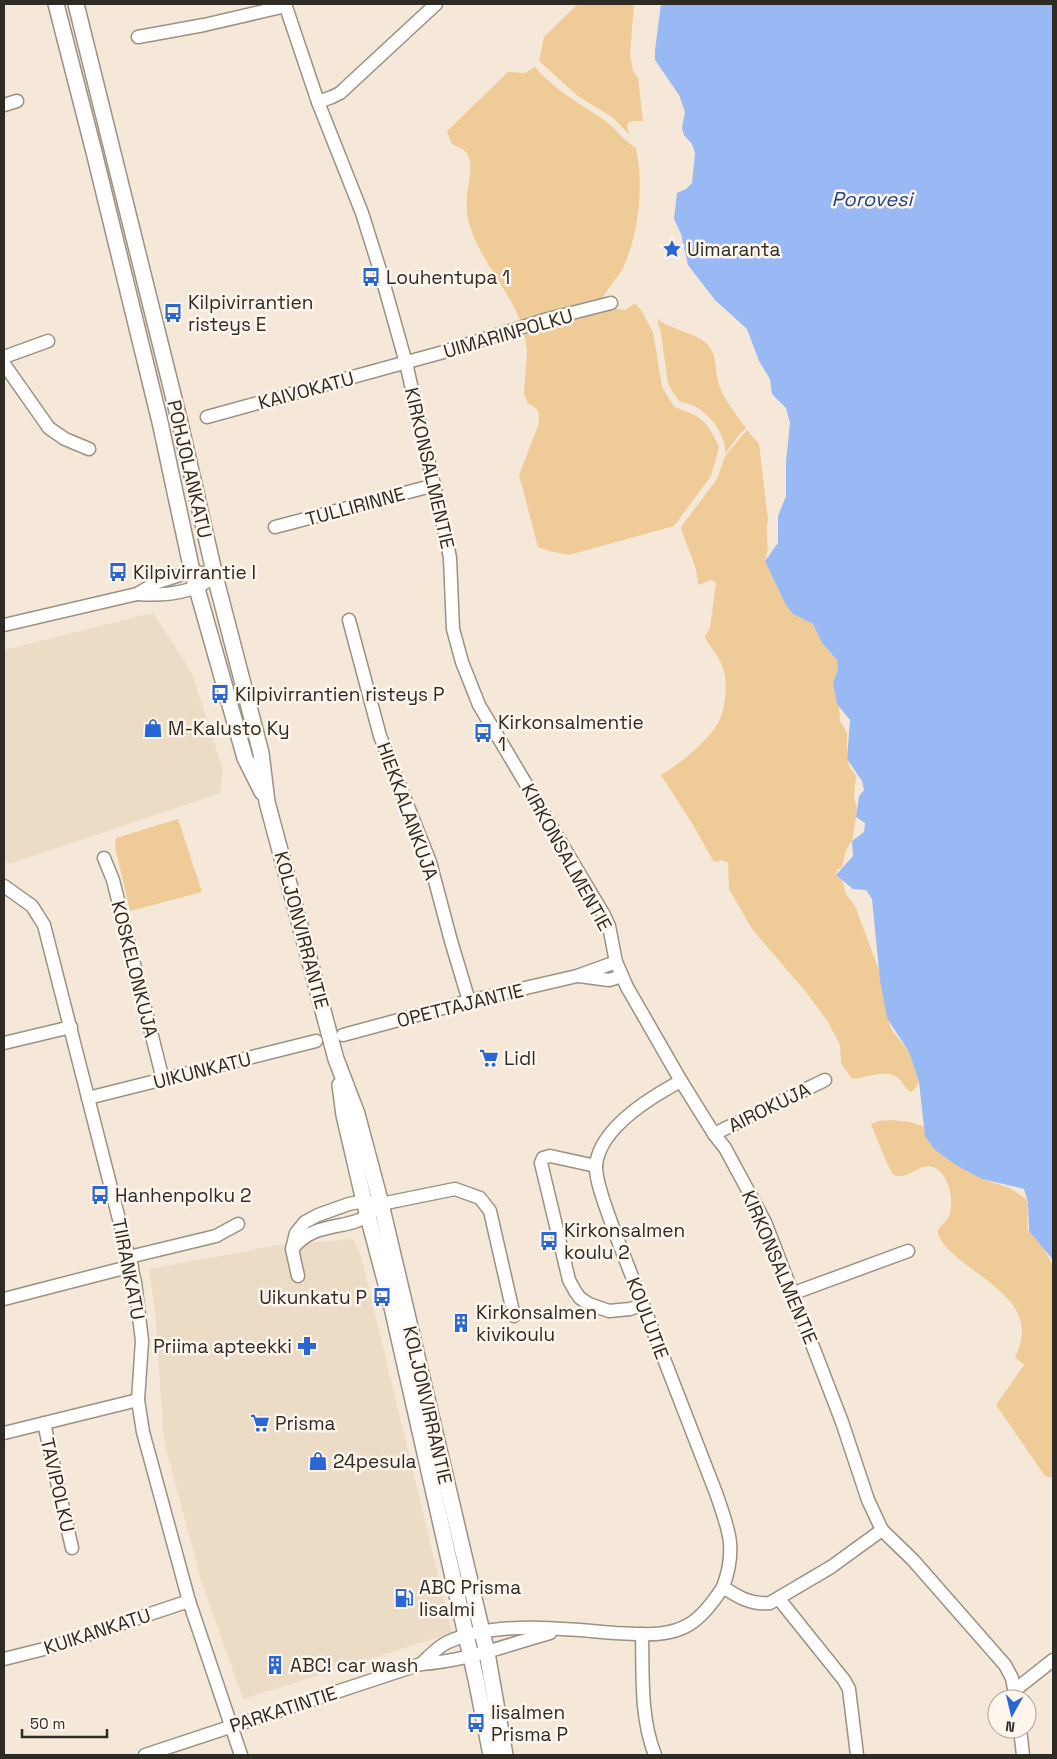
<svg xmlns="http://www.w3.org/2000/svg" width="1057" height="1759" font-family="'Space Grotesk',sans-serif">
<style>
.built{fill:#ecdbc5}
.green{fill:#efcb98}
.water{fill:#98b9f3}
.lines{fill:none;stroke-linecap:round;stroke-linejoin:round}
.minor-casing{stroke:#9c9182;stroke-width:15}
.major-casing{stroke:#9c9182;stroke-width:18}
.minor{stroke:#fff;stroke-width:12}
.major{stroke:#fff;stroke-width:15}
.labels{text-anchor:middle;stroke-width:5;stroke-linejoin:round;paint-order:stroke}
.poi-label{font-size:19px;fill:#2e2a24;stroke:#fef6ed;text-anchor:start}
.street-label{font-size:19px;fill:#2e2a24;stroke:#fef6ed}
.water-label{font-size:20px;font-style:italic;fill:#1d4285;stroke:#fef6ed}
</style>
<rect width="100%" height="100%" fill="#f5e8d8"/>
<!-- built -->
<g class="built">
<path d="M153,613L192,673L223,770L220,793L10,864L4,860V650Z"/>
<path d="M353,1239L361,1256L452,1633L243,1699L201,1580L164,1441L155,1311L149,1269L279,1245Z"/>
</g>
<!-- green -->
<g class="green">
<path d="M578,4H634L630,55L633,71L638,78L643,121H633L628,123L627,127L630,135L612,117L579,97L539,61L544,37Z"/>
<path d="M535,67C555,91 583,105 607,122C617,130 624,141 636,148C644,185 639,231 624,266C619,277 603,293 602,301C575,308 547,312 521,322C507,287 479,259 469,223C467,214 466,205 467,196C468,183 474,166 467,154C464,148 456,147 451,143L447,131L508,72L525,73Z"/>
<path d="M635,303L641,310L653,332L662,387L674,407C702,416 707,421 719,447L711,476L674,526L569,555L549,551L538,547L519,475L538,426L539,418L538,410L528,403L524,394L527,351L524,331L543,325L574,320L604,311L609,308L625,310Z"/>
<path d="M657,319C670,329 699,334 708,345C717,355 715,370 718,382C723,399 736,414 746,428L739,435L725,454C727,437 712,417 698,408C693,404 685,403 679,401L668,384L661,333Z"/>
<path d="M747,430L759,444L768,520C764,536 771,547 765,561L793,614L813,624L822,643L837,660L838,668L833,683L837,704L839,706L840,721L847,733V759L850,768L856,775L854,796L857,811L852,841L846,850L842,867L837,870L836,875L842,880L846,894L855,906L882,978L883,997L891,1029L909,1052L919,1082L915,1089L911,1092C904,1088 903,1081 897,1077C884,1069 866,1078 852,1079L841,1063L840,1045L828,1022L806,992L752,929L729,889L728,863L722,860L714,862L693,825L661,775C681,763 706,743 718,723C726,709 729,678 721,663C717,654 709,646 705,637L710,628L716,583L711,580L698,585C698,565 686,547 681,527L717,479L725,456Z"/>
<path d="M178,819L202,892L130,911L115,847L116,838Z"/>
<path d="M891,1120L910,1122L923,1126L982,1179L1010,1188L1026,1199L1028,1205L1027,1229L1041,1243L1053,1266V1478L1045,1476L996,1405L1024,1365L1015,1357C1042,1304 983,1282 951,1252C945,1246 938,1239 938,1230C941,1225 945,1223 948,1218C956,1205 949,1172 933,1167C919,1162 905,1183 893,1174C890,1171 873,1130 871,1124L878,1121Z"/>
</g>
<!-- water -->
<path class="water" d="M661,4H1053V1260L1029,1231L1028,1202L1024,1189L982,1179L956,1165L934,1149L925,1136L919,1082L909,1052L887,1018L880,980L872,899L866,890L853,889L836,875L853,856L852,841L864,832L865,823L856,817L859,796L864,790L862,781L847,759L850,720L837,704L833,683L838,668L837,660L822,643L813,624L793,614L786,605L765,561L778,543V516L786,496V461L790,423L786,408L772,394L770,379L759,361L747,329L715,300L688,265L681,234L674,219L677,193L686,189L692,183L695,153L692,144L684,135L682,128L685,112L679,95L655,60V50Z"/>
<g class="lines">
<!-- minor casing -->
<g class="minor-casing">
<g id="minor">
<path d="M285,4L318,102L362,213L379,267L406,363L447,542L450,558L453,629L462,662L479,705L604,915L609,926L616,962L627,987L681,1081L714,1134L725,1148L765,1222L842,1422L868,1500L882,1530L913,1560L1005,1665L1012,1678L1016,1699"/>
<path d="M138,37L204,25L286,6"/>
<path d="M318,102L332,97L340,93L436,4"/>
<path d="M4,105L17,101"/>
<path d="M4,357L48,341"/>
<path d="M4,364L49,428L65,439L89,449"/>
<path d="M207,417L440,353L548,319L611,303"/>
<path d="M275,527L435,485"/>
<path d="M137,594C164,596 193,594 215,576"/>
<path d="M349,620L380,736L430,862L451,941L469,1001"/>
<path d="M4,625L137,594L158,582L192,571L215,576"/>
<path d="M104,858L113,880L163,1080"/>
<path d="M4,886L32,906L44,925L135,1282L142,1341L138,1400L143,1432L189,1601L241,1755"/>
<path d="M579,976L609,980L622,976"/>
<path d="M343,1035L469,1001L577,976L616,962"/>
<path d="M4,1043L71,1027"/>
<path d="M681,1081C651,1097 600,1128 596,1165C595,1181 607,1210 612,1225L716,1493C729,1530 737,1549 723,1587"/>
<path d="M88,1098L316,1041"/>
<path d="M714,1134L825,1080"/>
<path d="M596,1166L550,1156L543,1158L541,1163L569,1280L575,1291L580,1298L589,1304L609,1311L630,1309L642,1305"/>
<path d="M294,1247C317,1219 352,1232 373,1211"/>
<path d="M129,1257L216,1236L238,1224"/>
<path d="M298,1276L292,1249L296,1233L305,1222L318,1215L349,1204L364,1201L381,1204L455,1189L480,1198L490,1211L514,1316"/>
<path d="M794,1293L908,1251"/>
<path d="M4,1299L132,1266"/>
<path d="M44,1423L72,1548"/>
<path d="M4,1433L138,1400"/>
<path d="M779,1599L844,1680L849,1689L857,1755"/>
<path d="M642,1634C643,1675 640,1717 655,1755"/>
<path d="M4,1659L48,1648L189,1601"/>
<path d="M421,1664C430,1656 437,1647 448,1642C497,1620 563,1629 615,1633C640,1634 667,1638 690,1624C704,1615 714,1601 723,1587C738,1597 751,1605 770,1603L831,1567L882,1530"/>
<path d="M1015,1690L1053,1660"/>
<path d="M1020,1729L1023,1755"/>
<path d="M145,1755L421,1664C466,1661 507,1645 550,1633"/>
</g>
</g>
<!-- major casing -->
<g class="major-casing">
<g id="major">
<path d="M56,4L94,152L160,422L192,571L245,758L262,792"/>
<path d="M76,4L180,423L215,576L261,753L267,802L336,1059L357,1114L381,1204L487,1653L505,1755"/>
<path d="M340,1085L344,1115L364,1201L391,1303L476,1679L491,1755"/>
</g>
</g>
<!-- minor -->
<use href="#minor" class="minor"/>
<!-- major -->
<use href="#major" class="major"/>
</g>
<!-- icons -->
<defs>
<g id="sight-bare" transform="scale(1.5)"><path d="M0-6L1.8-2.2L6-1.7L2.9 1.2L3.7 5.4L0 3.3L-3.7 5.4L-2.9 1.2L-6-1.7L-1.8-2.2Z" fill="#2a67d4" stroke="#fef6ed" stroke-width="2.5" paint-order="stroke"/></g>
<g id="bus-bare" transform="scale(1.5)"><path d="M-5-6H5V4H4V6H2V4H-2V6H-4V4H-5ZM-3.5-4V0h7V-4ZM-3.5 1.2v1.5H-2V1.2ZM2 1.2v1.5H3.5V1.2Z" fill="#2a67d4" stroke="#fef6ed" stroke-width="2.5" paint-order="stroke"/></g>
<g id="shop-bare" transform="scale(1.5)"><path d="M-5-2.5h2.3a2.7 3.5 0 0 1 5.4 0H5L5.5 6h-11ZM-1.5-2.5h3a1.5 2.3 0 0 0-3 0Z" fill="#2a67d4" stroke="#fef6ed" stroke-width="2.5" paint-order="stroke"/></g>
<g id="supermarket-bare" transform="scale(1.5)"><path d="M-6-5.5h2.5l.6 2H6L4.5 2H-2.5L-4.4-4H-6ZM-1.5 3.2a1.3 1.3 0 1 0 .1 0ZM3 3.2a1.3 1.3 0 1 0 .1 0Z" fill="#2a67d4" stroke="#fef6ed" stroke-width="2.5" paint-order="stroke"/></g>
<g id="building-bare" transform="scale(1.5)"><path d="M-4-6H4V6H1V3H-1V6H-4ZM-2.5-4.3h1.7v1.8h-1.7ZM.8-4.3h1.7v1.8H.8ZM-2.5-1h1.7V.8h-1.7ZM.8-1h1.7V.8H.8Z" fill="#2a67d4" stroke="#fef6ed" stroke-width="2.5" paint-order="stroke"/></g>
<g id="pharmacy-bare" transform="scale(1.5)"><path d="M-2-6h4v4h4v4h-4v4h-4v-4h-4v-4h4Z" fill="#2a67d4" stroke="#fef6ed" stroke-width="2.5" paint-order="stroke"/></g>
<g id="fuel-bare" transform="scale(1.5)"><path d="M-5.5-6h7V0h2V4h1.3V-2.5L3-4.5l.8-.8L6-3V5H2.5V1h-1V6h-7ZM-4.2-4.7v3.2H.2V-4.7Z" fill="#2a67d4" stroke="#fef6ed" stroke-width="2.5" paint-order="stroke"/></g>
</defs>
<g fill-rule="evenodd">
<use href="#sight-bare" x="672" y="249"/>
<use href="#bus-bare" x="371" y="277"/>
<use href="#bus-bare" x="173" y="313"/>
<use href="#bus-bare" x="118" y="572"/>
<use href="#bus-bare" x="220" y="694"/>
<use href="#shop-bare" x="153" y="728"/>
<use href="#bus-bare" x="483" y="733"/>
<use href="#supermarket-bare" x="489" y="1058"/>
<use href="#bus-bare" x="100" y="1195"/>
<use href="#bus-bare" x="549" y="1241"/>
<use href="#bus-bare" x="382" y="1297"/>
<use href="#building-bare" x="461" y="1323"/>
<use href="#pharmacy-bare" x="307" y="1346"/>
<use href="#supermarket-bare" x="260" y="1423"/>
<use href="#shop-bare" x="318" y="1461"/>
<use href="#fuel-bare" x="404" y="1598"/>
<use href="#building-bare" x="275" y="1665"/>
<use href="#bus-bare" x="476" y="1723"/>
</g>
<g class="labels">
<!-- poi labels -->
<g class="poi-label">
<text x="687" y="256">Uimaranta</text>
<text x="386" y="284">Louhentupa 1</text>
<text x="188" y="309">Kilpivirrantien<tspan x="188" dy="22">risteys E</tspan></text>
<text x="133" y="579">Kilpivirrantie I</text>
<text x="235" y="701">Kilpivirrantien risteys P</text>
<text x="498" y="729">Kirkonsalmentie<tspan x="498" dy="22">1</tspan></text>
<text x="168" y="735">M-Kalusto Ky</text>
<text x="504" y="1065">Lidl</text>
<text x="115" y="1202">Hanhenpolku 2</text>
<text x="564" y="1237">Kirkonsalmen<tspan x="564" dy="22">koulu 2</tspan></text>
<text x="367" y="1304" text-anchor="end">Uikunkatu P</text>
<text x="476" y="1319">Kirkonsalmen<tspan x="476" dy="22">kivikoulu</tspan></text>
<text x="292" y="1353" text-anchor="end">Priima apteekki</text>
<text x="275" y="1430">Prisma</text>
<text x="333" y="1468">24pesula</text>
<text x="419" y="1594">ABC Prisma<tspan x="419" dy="22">Iisalmi</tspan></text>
<text x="290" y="1672">ABC! car wash</text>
<text x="491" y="1719">Iisalmen<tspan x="491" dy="22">Prisma P</tspan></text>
</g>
<!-- street labels -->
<g class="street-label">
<text transform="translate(508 333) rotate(-16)" y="7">UIMARINPOLKU</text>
<text transform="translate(306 390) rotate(-15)" y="7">KAIVOKATU</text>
<text transform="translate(430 468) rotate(77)" y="7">KIRKONSALMENTIE</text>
<text transform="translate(190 469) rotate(77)" y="7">POHJOLANKATU</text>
<text transform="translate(355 506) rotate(-15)" y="7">TULLIRINNE</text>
<text transform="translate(408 811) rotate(70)" y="7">HIEKKALANKUJA</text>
<text transform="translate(567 857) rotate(61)" y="7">KIRKONSALMENTIE</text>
<text transform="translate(302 930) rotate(75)" y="7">KOLJONVIRRANTIE</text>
<text transform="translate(135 969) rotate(76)" y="7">KOSKELONKUJA</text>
<text transform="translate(460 1005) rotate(-14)" y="7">OPETTAJANTIE</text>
<text transform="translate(202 1070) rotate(-14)" y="7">UIKUNKATU</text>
<text transform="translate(769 1107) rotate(-26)" y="7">AIROKUJA</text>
<text transform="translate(780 1267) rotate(67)" y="7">KIRKONSALMENTIE</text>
<text transform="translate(129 1269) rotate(79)" y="7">TIIRANKATU</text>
<text transform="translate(648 1318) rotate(69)" y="7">KOULUTIE</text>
<text transform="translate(428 1405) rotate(77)" y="7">KOLJONVIRRANTIE</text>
<text transform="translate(58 1485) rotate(77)" y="7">TAVIPOLKU</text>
<text transform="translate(97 1631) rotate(-18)" y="7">KUIKANKATU</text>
<text transform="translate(283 1709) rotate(-18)" y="7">PARKATINTIE</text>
</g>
<!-- water labels -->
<g class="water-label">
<text x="872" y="206">Porovesi</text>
</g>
</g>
<!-- border -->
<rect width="1057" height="1759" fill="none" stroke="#2e2a24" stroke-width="10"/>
<!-- north arrow -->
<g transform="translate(1012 1714) rotate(188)"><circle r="24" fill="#fef6ed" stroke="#aba49d"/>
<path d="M0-4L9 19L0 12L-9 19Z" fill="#2a67d4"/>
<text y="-8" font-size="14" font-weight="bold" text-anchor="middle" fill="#2e2a24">N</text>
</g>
<!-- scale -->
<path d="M22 1729v8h85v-8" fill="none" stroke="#2e2a24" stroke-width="2.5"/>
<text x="30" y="1729" font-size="15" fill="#2e2a24" stroke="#fef6ed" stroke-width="4" paint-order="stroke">50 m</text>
</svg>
